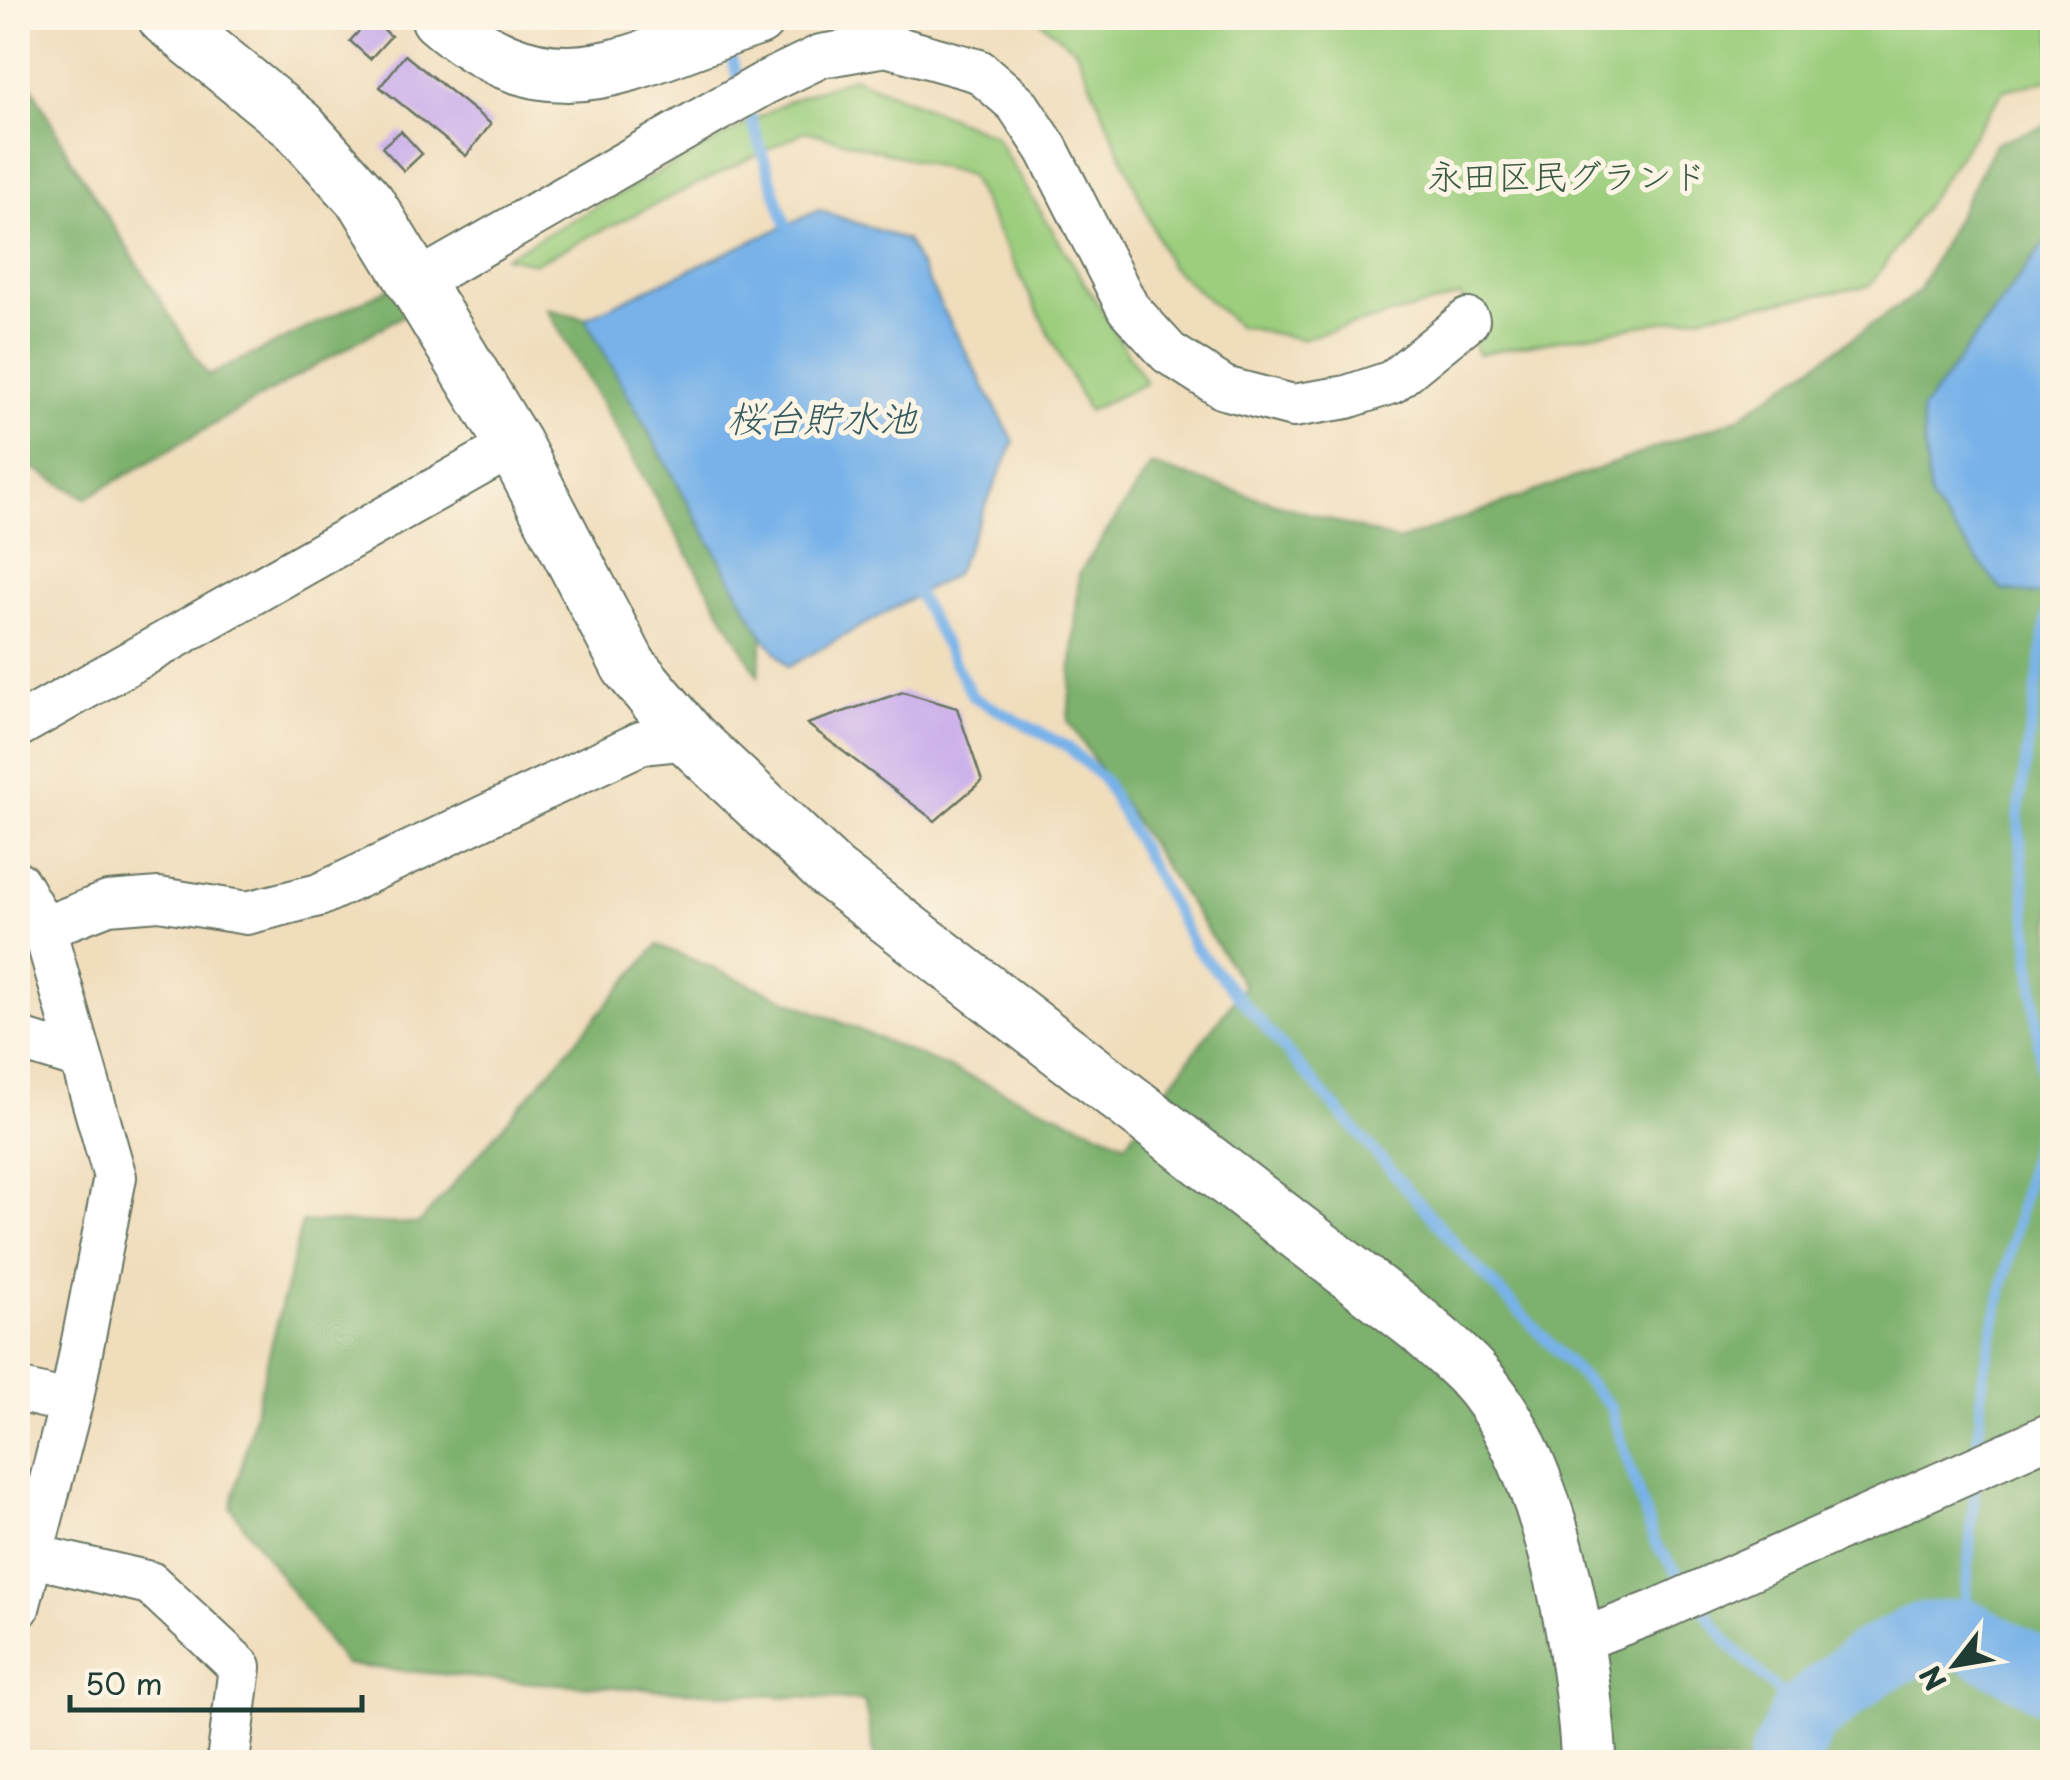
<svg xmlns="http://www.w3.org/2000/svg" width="2070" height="1780" font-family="'Playpen Sans','Klee One',sans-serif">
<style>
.green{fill:#9cce7e;stroke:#5e8659;stroke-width:2.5}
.forest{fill:#7db16d;stroke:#4e7750;stroke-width:2.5}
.water{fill:#78b2e9;stroke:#4c788e;stroke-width:2.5}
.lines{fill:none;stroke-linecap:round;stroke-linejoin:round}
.stream{stroke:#78b2e9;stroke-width:11}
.river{stroke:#78b2e9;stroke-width:70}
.building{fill:#c8abeb}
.street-casing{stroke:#687564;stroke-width:46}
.secondary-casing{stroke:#687564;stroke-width:59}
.street{stroke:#fff;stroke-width:42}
.secondary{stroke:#fff;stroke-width:55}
.labels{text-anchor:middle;stroke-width:10;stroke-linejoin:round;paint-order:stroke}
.park-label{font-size:35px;fill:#385a43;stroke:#fcf5e5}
.water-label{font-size:38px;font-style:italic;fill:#355a61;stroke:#fcf5e5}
</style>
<rect width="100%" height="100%" fill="#fcf5e5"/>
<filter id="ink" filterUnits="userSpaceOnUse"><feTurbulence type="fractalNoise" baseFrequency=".01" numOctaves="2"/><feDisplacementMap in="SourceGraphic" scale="20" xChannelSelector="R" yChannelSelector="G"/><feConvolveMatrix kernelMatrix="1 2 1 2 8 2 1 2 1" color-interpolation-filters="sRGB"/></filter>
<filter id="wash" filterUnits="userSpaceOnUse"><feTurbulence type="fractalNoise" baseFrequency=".0048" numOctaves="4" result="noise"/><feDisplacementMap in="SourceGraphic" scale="40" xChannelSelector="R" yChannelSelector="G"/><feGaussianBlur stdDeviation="2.25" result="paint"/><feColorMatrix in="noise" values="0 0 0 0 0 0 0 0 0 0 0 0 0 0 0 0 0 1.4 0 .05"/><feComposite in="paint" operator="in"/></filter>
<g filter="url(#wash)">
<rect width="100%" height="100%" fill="#f0ddbc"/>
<!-- green -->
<g class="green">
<path d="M1036,18H2052V79L2004,90L1870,286L1477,354L1461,296L1301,339L1238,326L1169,265L1076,50Z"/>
<path d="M852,77L994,135L1146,383L1088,411L969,175L806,131L535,263L505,257L787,102Z"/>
</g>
<!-- forest -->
<g class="forest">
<path d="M18,60L70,157L208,376L394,286L407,313L86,498L18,459Z"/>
<path d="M2052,124V1762H876L864,1701L523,1682L345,1665L231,1508L302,1222L419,1224L658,945L1126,1143L1244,986L1068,721L1079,574L1151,465L1399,541L1738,418L1917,293L1996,142Z"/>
<path d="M547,309L585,318L763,636L758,676Z"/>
</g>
<!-- water -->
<g class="water">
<path d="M819,210L906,240L1014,442L955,574L788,667L763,636L585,318Z"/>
<path d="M2052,233V597L2002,590L1930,500L1921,411Z"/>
</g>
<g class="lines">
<!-- stream -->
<g class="stream">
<path d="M727,45L786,225"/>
<path d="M917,593L973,697L1068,747L1104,780L1194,946L1464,1254L1610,1406L1654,1541L1730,1645L1804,1716"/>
<path d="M1977,1457L1983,1376L2044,1101L2018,815L2050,597"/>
<path d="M1963,1633L1975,1481"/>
</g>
<!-- river -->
<path class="river" d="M1783,1762L1804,1716L1869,1664L1920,1638L1963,1633L2052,1681"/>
</g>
<g id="blocks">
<!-- building -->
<g class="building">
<path d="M371,18L391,36L370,59L350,41Z"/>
<path d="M405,55L491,124L466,156L380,87Z"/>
<path d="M401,131L422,154L404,171L382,147Z"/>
<path d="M903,692L957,708L982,781L935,821L807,724Z"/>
</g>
</g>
</g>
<g filter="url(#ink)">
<use href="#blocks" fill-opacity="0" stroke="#687564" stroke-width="2.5"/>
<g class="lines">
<!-- street casing -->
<g class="street-casing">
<g id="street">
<path d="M419,281L765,83L821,56L886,45L979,71L1017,104L1047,149L1128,308L1169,353L1224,388L1293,406L1347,397L1392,382L1468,320"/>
<path d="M18,726L514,445"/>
<path d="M18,883L44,928L115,1177L71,1403L18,1608"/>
<path d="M44,928L108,903L159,899L247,913L319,895L641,743L689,738"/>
<path d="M18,1039L80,1058"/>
<path d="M18,1390L71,1403"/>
<path d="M29,1555L150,1583L240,1667L228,1762"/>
<path d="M1578,1641L1656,1611L2052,1434"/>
</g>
</g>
<!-- secondary casing -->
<g class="secondary-casing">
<g id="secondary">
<path d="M166,18L298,126L367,203L514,445L629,666L689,738L832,873L1420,1326C1437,1342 1455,1356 1471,1373C1552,1459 1582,1648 1589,1762"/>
<path d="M439,18C556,119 630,59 757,18"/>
</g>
</g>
<!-- street -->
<use href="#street" class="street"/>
<!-- secondary -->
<use href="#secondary" class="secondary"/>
</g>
</g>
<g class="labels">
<!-- park labels -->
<g class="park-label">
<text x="1567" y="189">永田区民グランド</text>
</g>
<!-- water labels -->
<g class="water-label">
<text x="822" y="432">桜台貯水池</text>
</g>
</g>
<!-- margin -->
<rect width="2070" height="1780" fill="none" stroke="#fcf5e5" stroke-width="60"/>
<!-- north arrow -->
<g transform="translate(1955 1665) rotate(239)" stroke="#fcf5e5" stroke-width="8" paint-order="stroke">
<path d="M0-8L18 38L0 25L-18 38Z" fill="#1f3d34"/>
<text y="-15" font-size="28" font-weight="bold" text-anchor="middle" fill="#1f3d34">N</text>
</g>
<!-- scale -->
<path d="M70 1695v15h292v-15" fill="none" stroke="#1f3d34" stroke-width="5"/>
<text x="85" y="1695" font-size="30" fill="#1f3d34" stroke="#fcf5e5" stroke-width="8" paint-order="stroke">50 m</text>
</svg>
